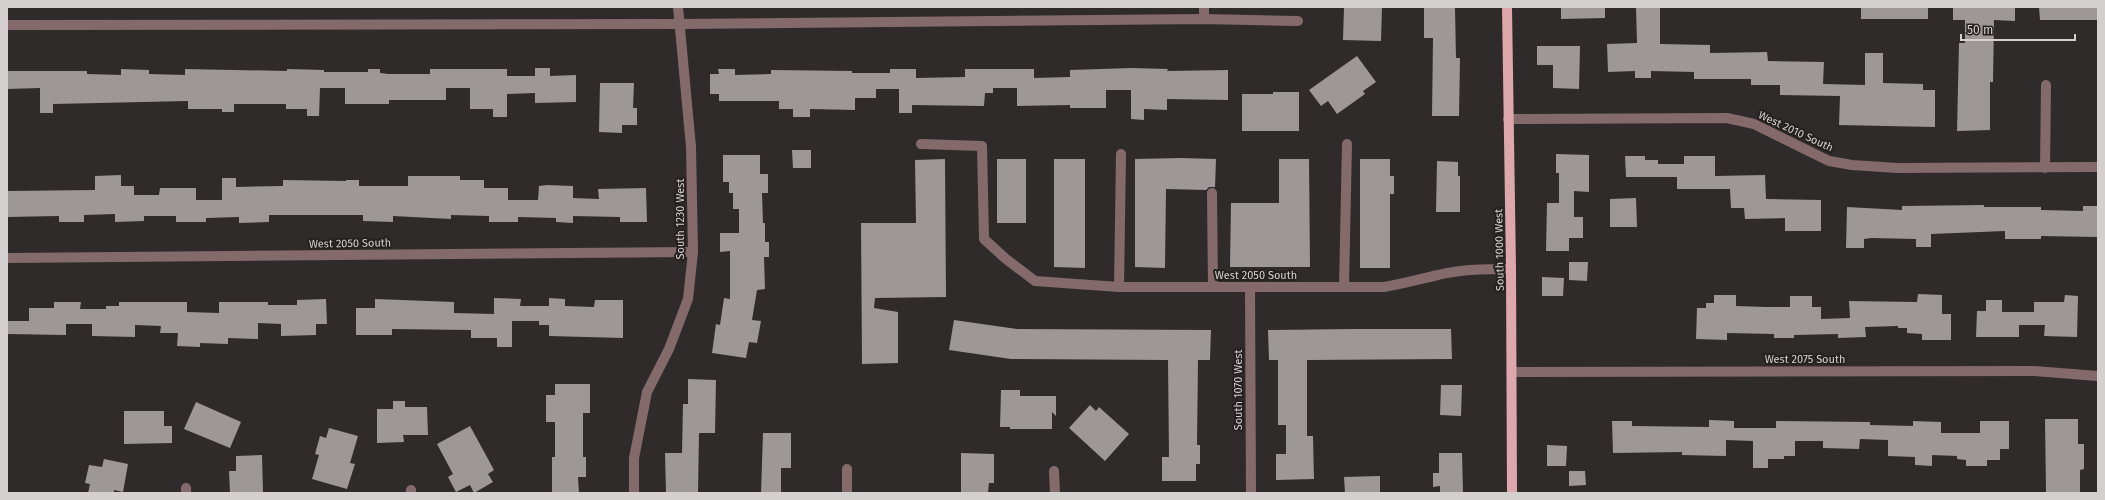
<svg xmlns="http://www.w3.org/2000/svg" width="2105" height="500" font-family="'Fira Sans',sans-serif">
<style>
.building{fill:#9d9797}
.lines{fill:none;stroke-linecap:round;stroke-linejoin:round}
.minor{stroke:#856a6c;stroke-width:10}
.major{stroke:#dea7ab;stroke-width:10}
.labels{text-anchor:middle;stroke-width:4;stroke-linejoin:round;paint-order:stroke}
.street-label{font-size:11px;fill:#d4d0d0;stroke:#262121}
</style>
<rect width="100%" height="100%" fill="#302b2b"/>
<!-- building -->
<g class="building">
<path d="M1344,7H1382L1381,41L1343,40Z"/>
<path d="M1561,7H1605V18L1561,19Z"/>
<path d="M1636,7H1660V44L1710,45V53L1767,52L1768,61L1824,62L1823,84L1865,85V53H1883V83L1923,84V90H1935V127L1839,125L1840,96L1780,95V85H1751V79H1694V72L1651,71V78H1635V71L1608,72L1607,44L1637,43Z"/>
<rect x="1861" y="7" width="67" height="12"/>
<path d="M1953,7H2015V21L1994,20L1993,82H1990V130L1957,131L1959,43H1965V20H1953Z"/>
<path d="M2039,7H2098V20H2040Z"/>
<path d="M1424,8H1455L1456,58H1460L1459,116H1432L1433,38H1424Z"/>
<path d="M1537,46H1580L1579,89L1553,88V65H1537Z"/>
<path d="M1357,56L1376,82L1363,91L1365,94L1337,114L1328,101L1321,106L1309,90Z"/>
<path d="M535,68H550V76L576,75V102L535,103V93L507,94V117H493V109H470V88H446V100H389V104H345V88H320L319,116H307V109H286V104H234V112H222V109H188V101L53,104V113H40V88L7,89V71H87V74L121,75V69L149,70V74L185,75V69L287,71V69L324,70V72H368V69H380V73L389,74H430V69H507V76H535Z"/>
<path d="M1131,68L1168,69L1167,71L1228,70V100L1167,99V110L1144,109V120L1131,119V90H1106V108H1070V105L1017,106V88H993V93H985L984,106L912,105V113H899V89H876V98H855V110L810,109V117H793V109H779V101H719V94H710V74H719L718,69H735V75L771,74V70L852,71V73H890V69H916V78L965,77V69H1034V78L1070,77V70Z"/>
<path d="M600,83H634L633,108H637V125H622V133L599,132Z"/>
<path d="M1273,92H1299V131H1242V94H1273Z"/>
<path d="M792,150H811V168H793Z"/>
<path d="M1556,154L1589,155V192L1574,191V217H1583V238H1569V251H1546L1547,203H1559V173H1556Z"/>
<path d="M723,155H760V174H768V193H762L763,223H765V242H769V257H764L765,289L757,290L752,320L761,321L757,343L749,342L746,358L712,353L716,324L720,325L724,298L730,299V251L720,252V233H739V209H733V193H729V182H723Z"/>
<path d="M1625,156H1645V160H1658V164H1684V156H1715V176L1765,175L1766,199L1821,200V231H1785V218L1745,219L1744,208H1731L1730,189H1677V177H1626Z"/>
<path d="M1181,158L1216,159L1215,187H1209L1206,190L1166,189L1165,268L1135,267V159Z"/>
<path d="M945,159L946,297L875,298L874,308L898,312V363L862,364L861,223H916L915,160Z"/>
<rect x="997" y="159" width="29" height="64"/>
<path d="M1054,159H1085V268L1054,267Z"/>
<path d="M1279,159H1309L1310,267H1230L1231,203H1279Z"/>
<path d="M1360,159H1390V176H1394V194H1390V268H1360Z"/>
<path d="M1437,161L1458,162V176H1460V212H1436Z"/>
<path d="M121,175V186H134V195H159L160,188H196V200H222V178H236V187L283,186V180L346,181V180H359V186H408V176H460V180H484V188H508V200H538L539,186L547,185L573,186V198L599,199L598,189L646,188L647,222H620V217L573,216V223L556,222V218L518,217V222H489V216L451,215V219L393,216V222L363,221V215H269V222L239,223V217L206,218V222H176V216H144V221L115,222V214L84,215V222H59V216L7,217V191L95,190V176Z"/>
<path d="M1636,198L1637,227H1610V199Z"/>
<path d="M1984,205V207H2041V210L2083,211V206H2098V237L2041,236V239H2005V231L1931,234V247H1916V239L1872,238L1864,239V248H1846L1847,207L1902,210V206Z"/>
<path d="M1569,262H1588L1587,281L1569,280Z"/>
<path d="M1542,277L1564,278L1563,296H1542Z"/>
<path d="M1918,294L1942,295V314H1951V340H1922V334L1907,333V328H1898V326L1865,327L1866,337L1838,338V334L1794,335V338H1774V334L1727,333V340L1696,339L1697,308H1706V303H1714V295H1736V306L1766,307H1790V296H1812V307H1821V319L1850,318L1849,301L1917,302Z"/>
<path d="M2065,295L2078,296L2077,337L2044,336L2045,325H2019V337H1976L1977,311H1986V300H2002V312H2034V302H2064Z"/>
<path d="M494,298L521,299L520,306H549V298L565,299V306L594,307L595,300H623V338L549,336V325H539V321H512V347H497V338H471V330L392,329V335H356V308H375V299L454,302V313L494,314Z"/>
<path d="M326,299L327,324H316V335L281,336V324L258,323V339L228,338V344L200,343V347L177,346L178,333H160L161,326L135,325V337L92,336V324H66V335L7,334V321H29V308H54V302H81L80,309H106V306H119V302H187V312L219,313V302H268V305H297V300Z"/>
<path d="M954,320L1017,329L1211,330L1210,360H1198L1197,445H1200V464H1196V481H1162V457H1169L1168,360L1011,359L949,350Z"/>
<path d="M1354,329H1451L1452,359L1307,360V436H1313L1314,479L1276,480V454H1286V425H1278V360H1269L1268,330Z"/>
<path d="M688,379L716,380L715,433H699L698,493H666L665,453H682L683,404H688Z"/>
<path d="M555,384H590V413H583V457H586V477H578L579,493H552V457H555V422H546V395H555Z"/>
<path d="M1441,385H1462L1461,416L1440,415Z"/>
<path d="M1001,390H1020V396H1056V416L1052,412V429H1010V427H1000Z"/>
<path d="M393,401H405V407H427L428,435H403L404,442L377,443V409H393Z"/>
<path d="M196,402L241,422L230,448L184,429Z"/>
<path d="M1090,405L1096,411L1099,407L1129,434L1105,461L1069,428Z"/>
<path d="M124,411H164V426H172V443L124,444Z"/>
<path d="M2045,419H2078V444H2084V469L2080,470V493H2046Z"/>
<path d="M1709,420L1734,421V428H1776V421L1870,422V425L1913,426V421L1941,422V433H1980V421H2009V449H2000V460H1987V466H1966V460L1957,459V456L1932,455V466L1915,465V457L1888,456V440L1860,439L1859,449L1823,448V441H1795V456H1784V459H1768V468H1753V441L1726,440V456L1682,455V452L1613,453L1612,421H1632V426L1709,427Z"/>
<path d="M470,426L494,470L488,474L493,482L474,493L470,485L456,492L448,477L453,474L437,444Z"/>
<path d="M329,428L358,436L350,463L355,464L347,489L312,479L319,455L315,454L320,436L326,438Z"/>
<path d="M763,433H791V468H781V493H761Z"/>
<path d="M1547,445L1567,446L1566,466H1547Z"/>
<path d="M961,453L994,454V483H989L988,492H961Z"/>
<path d="M1439,453H1462L1463,493H1440V486L1433,487V473H1439Z"/>
<path d="M262,455L263,492L230,493L229,471H236V456Z"/>
<path d="M104,459L128,464L123,492L114,490V493H88L90,484L85,483L89,465L102,467Z"/>
<path d="M1569,471H1585L1586,485L1569,486Z"/>
<path d="M1380,476V493H1345L1344,477Z"/>
</g>
<g class="lines">
<!-- minor -->
<g class="minor">
<path d="M1204,7V19"/>
<path d="M7,25L679,24L1204,19L1298,21"/>
<path d="M1508,119L1727,118L1754,124L1829,161L1852,165L1897,168L2098,167"/>
<path d="M921,144L982,146L984,239L1006,259L1035,281L1119,287H1384C1403,284 1420,279 1438,275C1462,269 1487,269 1511,269"/>
<path d="M2045,168L2046,85"/>
<path d="M1212,193L1213,287"/>
<path d="M7,258L693,252"/>
<path d="M1119,287L1121,154"/>
<path d="M1250,287L1251,493"/>
<path d="M1344,287L1347,144"/>
<path d="M1512,372L2034,371L2098,376"/>
<path d="M847,469V493"/>
<path d="M1054,471L1055,493"/>
<path d="M186,488V493"/>
<path d="M411,490V493"/>
<path d="M634,493V458L647,392L669,349L688,299L693,252L691,147L678,7"/>
</g>
<!-- major -->
<path class="major" d="M1507,7L1511,269L1512,493"/>
</g>
<g class="labels">
<!-- street labels -->
<g class="street-label">
<text transform="translate(1796 131) rotate(25)" y="4">West 2010 South</text>
<text transform="translate(680 219) rotate(-90)" y="4">South 1230 West</text>
<text transform="translate(350 243) rotate(-1)" y="4">West 2050 South</text>
<text transform="translate(1499 250) rotate(-91)" y="4">South 1000 West</text>
<text x="1256" y="279">West 2050 South</text>
<text x="1805" y="363">West 2075 South</text>
<text transform="translate(1238 390) rotate(-90)" y="4">South 1070 West</text>
</g>
</g>
<!-- border -->
<rect width="2105" height="500" fill="none" stroke="#d4d0d0" stroke-width="16"/>
<!-- scale -->
<path d="M1961 34v6h114v-6" fill="none" stroke="#d4d0d0" stroke-width="2"/>
<text x="1967" y="34" font-size="12" fill="#d4d0d0" stroke="#262121" stroke-width="3" paint-order="stroke">50 m</text>
</svg>
